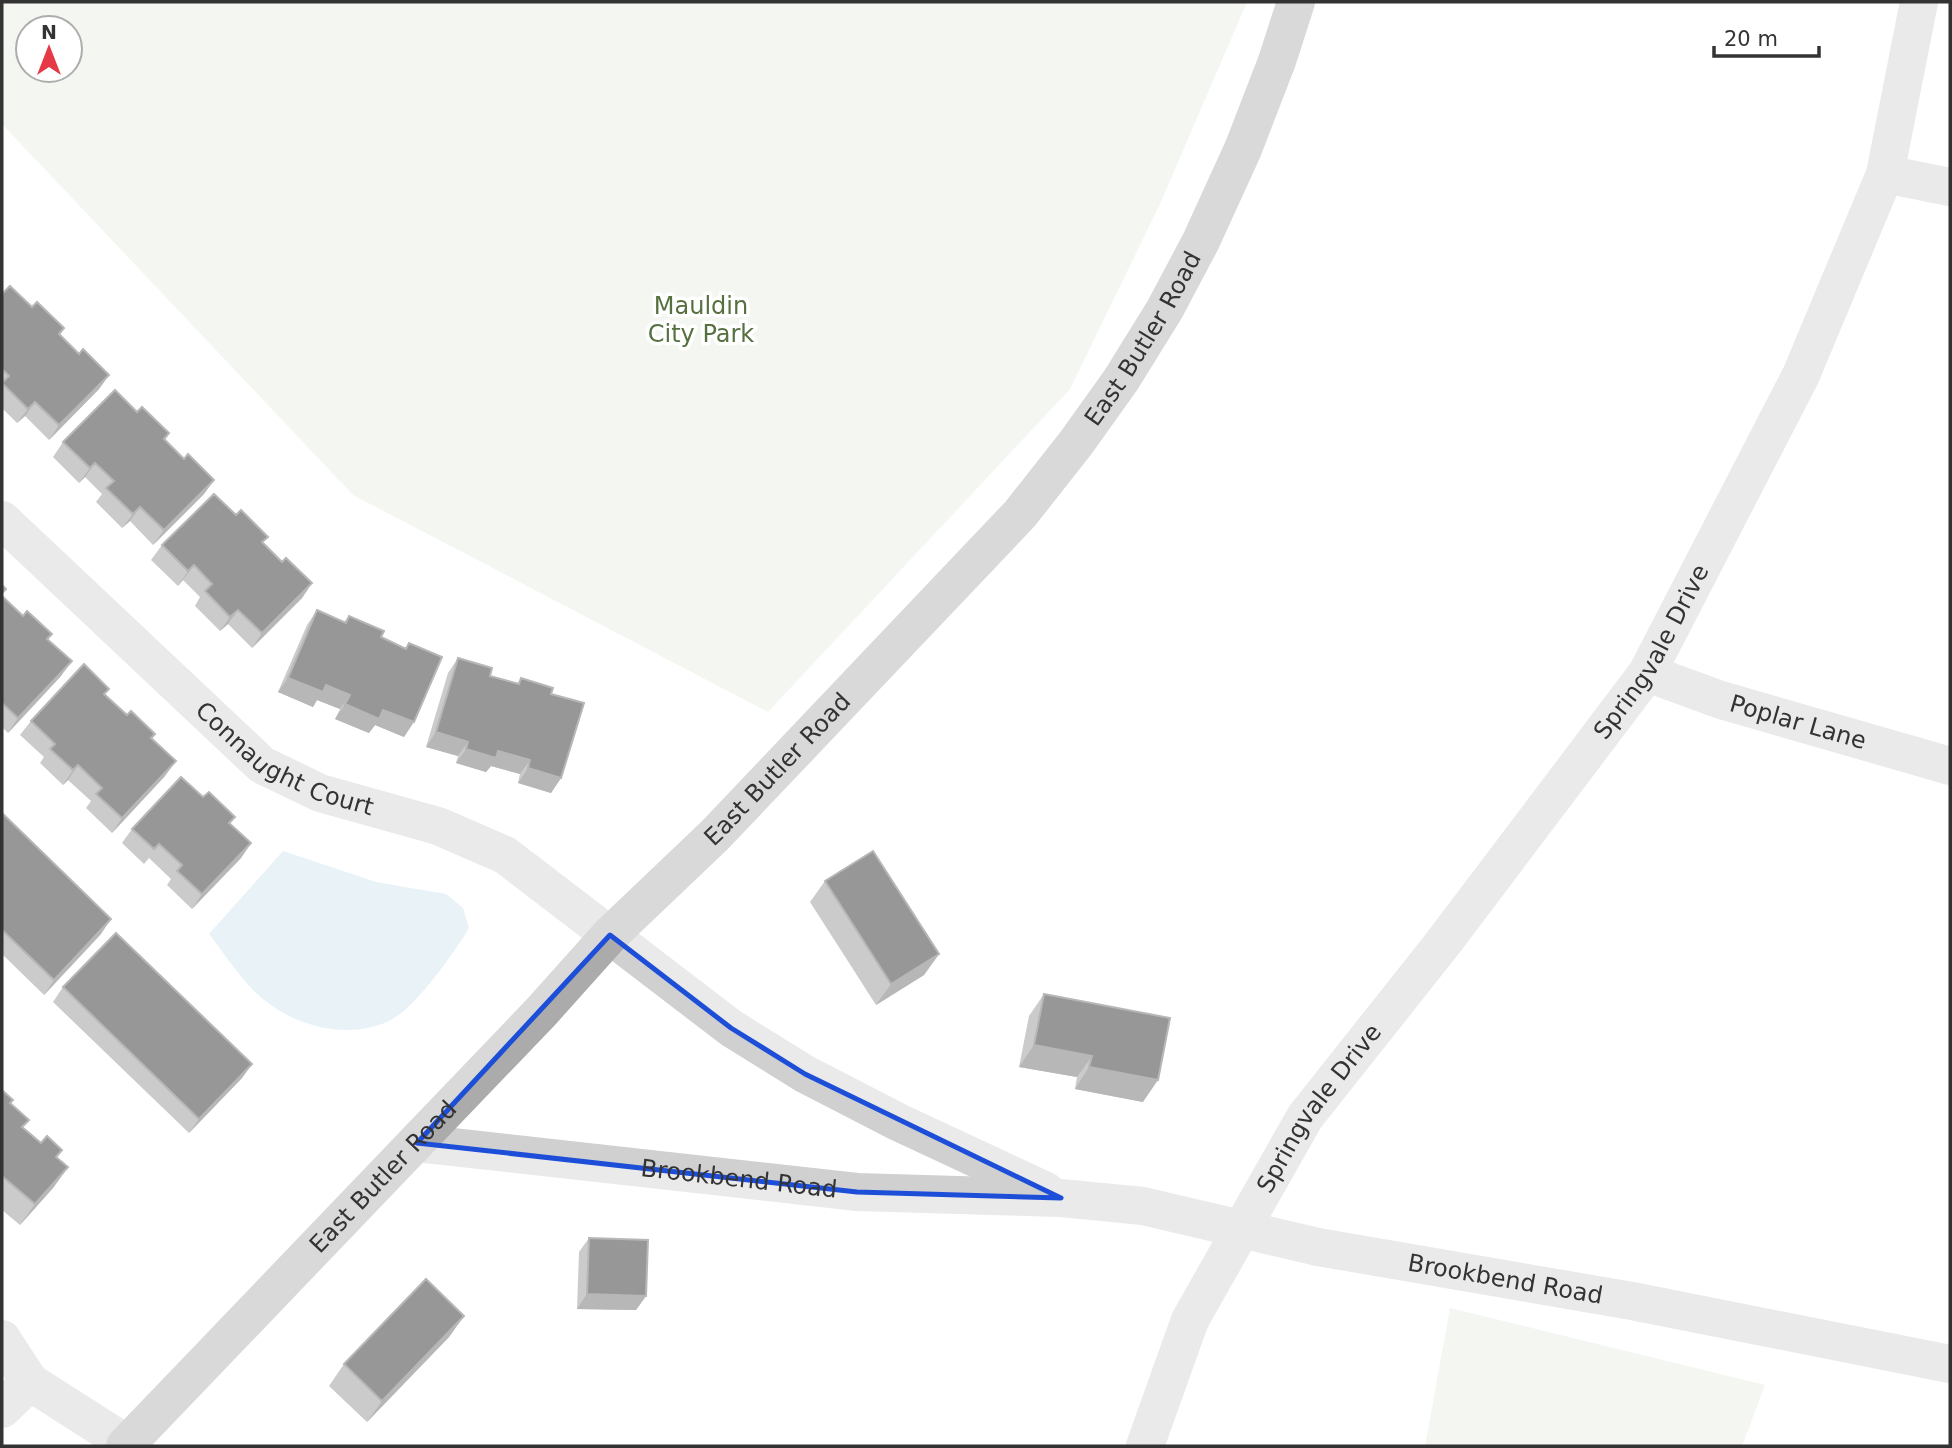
<svg xmlns="http://www.w3.org/2000/svg" width="1952" height="1448" font-family="'DejaVu Sans',sans-serif">
<style>
.green{fill:#e6ecdf;fill-rule:evenodd}
.water{fill:#cfe2ee}
.lines{fill:none;stroke-linecap:round;stroke-linejoin:round}
.minor{stroke:#d0d0d0;stroke-width:38}
.major{stroke:#ababab;stroke-width:38}
.wall{fill:#8c8c8c}
.shaded-wall{fill:#5f5f5f}
.building{fill:#1a1a1a;stroke:#5f5f5f;stroke-width:2}
.marked{fill:none;stroke:#1d4ed8;stroke-width:5;stroke-linejoin:round}
.labels{text-anchor:middle;stroke-width:7;stroke-linejoin:round;paint-order:stroke}
.park-label{font-size:24px;fill:#56703f;stroke:#fff}
.street-label{font-size:24px;fill:#333;stroke:#fff}
</style>
<rect width="100%" height="100%" fill="#fff"/>
<!-- green -->
<g class="green">
<path d="M2,2H1247L1160,204L1070,389L768,712L353,495L2,124ZM70,28V70H28V28Z"/>
<path d="M1450,1308L1765,1385L1742,1446H1425Z"/>
</g>
<!-- water -->
<path class="water" d="M283,851L376,882L446,894L463,908L469,928C454,953 415,1009 389,1021C343,1042 286,1024 252,989C236,972 223,952 209,934Z"/>
<g class="lines">
<!-- minor -->
<g class="minor">
<path d="M1885,174L1950,187"/>
<path id="s1" d="M2,520L262,765L320,793L438,826L505,855L731,1028L805,1074L898,1122L1046,1191"/>
<path id="s2" d="M1647,673L1721,700L1950,766"/>
<path id="s3" d="M417,1143L857,1192L1061,1198L1143,1206L1318,1247L1632,1301L1950,1364"/>
<path d="M2,1339L30,1382"/>
<path d="M2,1409L30,1382L127,1444"/>
<path id="s4" d="M1145,1446L1190,1320L1305,1117L1443,943L1647,673L1801,375L1885,174L1919,2"/>
</g>
<!-- major -->
<path class="major" id="s5" d="M125,1446L542,1011L610,935L715,835L1020,514L1076,443L1121,380L1165,309L1201,241L1243,149L1277,61L1296,2"/>
</g>
<!-- wall -->
<g class="wall">
<path d="M2,294L32,307L64,328L60,335L79,354L109,375L99,389L49,440L25,416L17,423L2,408Z"/>
<path d="M137,412L169,433L165,440L184,459L214,480L204,494L153,545L130,521L122,528L96,502L102,494L85,477L79,483L53,457L63,442Z"/>
<path d="M236,515L268,537L263,543L282,562L312,583L302,598L252,648L228,624L220,631L195,606L200,597L183,580L178,586L151,560L162,545Z"/>
<path d="M2,596L23,616L52,634L48,639L61,676L8,733L2,727Z"/>
<path d="M317,610L344,622L349,616L381,637L405,648L409,643L404,737L375,725L369,733L335,719L340,709L317,700L313,707L278,692L307,625Z"/>
<path d="M458,658L490,676L517,684L521,678L551,694L561,778L551,793L518,783L520,774L491,766L486,772L456,763L458,756L426,747L448,673Z"/>
<path d="M105,695L127,715L155,734L152,739L165,776L112,833L86,808L91,801L68,780L63,785L40,763L44,757L20,735L31,721Z"/>
<path d="M203,797L235,817L230,824L251,843L241,858L192,909L167,885L171,879L149,858L144,864L122,843L132,829Z"/>
<path d="M2,813L101,934L44,995L2,954Z"/>
<path d="M825,881L939,954L924,975L876,1005L810,902Z"/>
<path d="M63,987L252,1064L242,1078L189,1133L53,1002Z"/>
<path d="M1044,994L1143,1102L1075,1089L1077,1077L1019,1067L1029,1016Z"/>
<path d="M2,1090L10,1103L23,1128L68,1167L53,1188L20,1225L2,1210Z"/>
<path d="M589,1238L646,1296L636,1310L577,1309L579,1252Z"/>
<path d="M464,1316L449,1337L367,1422L329,1386L344,1364Z"/>
</g>
<!-- shaded-wall -->
<g class="shaded-wall">
<path d="M109,375L99,389L49,440L59,425Z"/>
<path d="M35,402L25,416L17,423L28,409Z"/>
<path d="M95,463L85,477L79,483L90,468Z"/>
<path d="M214,480L204,494L153,545L164,530Z"/>
<path d="M140,507L130,521L122,528L133,514Z"/>
<path d="M194,565L183,580L178,586L188,571Z"/>
<path d="M312,583L302,598L252,648L262,633Z"/>
<path d="M238,610L228,624L220,631L230,617Z"/>
<path d="M72,661L61,676L8,733L18,718Z"/>
<path d="M288,678L326,685L350,695L340,709L317,700L313,707L278,692Z"/>
<path d="M345,704L383,710L414,722L404,737L375,725L369,733L335,719Z"/>
<path d="M436,732L468,742L458,756L426,747Z"/>
<path d="M466,749L498,751L530,760L520,774L491,766L486,772L456,763Z"/>
<path d="M176,761L165,776L112,833L122,818Z"/>
<path d="M78,765L68,780L63,785L73,770Z"/>
<path d="M528,768L561,778L551,793L518,783Z"/>
<path d="M251,843L241,858L192,909L202,894Z"/>
<path d="M111,919L101,934L44,995L54,980Z"/>
<path d="M939,954L924,975L876,1005L891,984Z"/>
<path d="M1034,1045L1092,1056L1077,1077L1019,1067Z"/>
<path d="M252,1064L242,1078L189,1133L199,1119Z"/>
<path d="M1089,1067L1158,1080L1143,1102L1075,1089Z"/>
<path d="M68,1167L53,1188L20,1225L35,1204Z"/>
<path d="M587,1294L646,1296L636,1310L577,1309Z"/>
<path d="M464,1316L449,1337L367,1422L382,1401Z"/>
</g>
<!-- building -->
<g class="building">
<path d="M10,286L32,307L37,302L64,328L59,334L79,354L83,349L109,375L59,425L35,402L28,409L2,383L9,376L2,369V294Z"/>
<path d="M115,390L137,412L142,407L169,433L164,439L184,459L188,454L214,480L164,530L140,507L133,514L106,488L114,481L95,463L90,468L63,442Z"/>
<path d="M214,494L236,515L241,510L268,537L262,542L282,562L286,558L312,583L262,633L238,610L230,617L205,591L212,584L194,565L188,571L162,545Z"/>
<path d="M2,585L6,589L2,593Z"/>
<path d="M2,596L23,616L27,611L52,634L47,639L72,661L18,718L2,703Z"/>
<path d="M317,610L346,623L349,616L384,631L381,637L406,649L409,643L442,657L414,722L383,710L379,719L345,704L350,695L326,685L323,692L288,678Z"/>
<path d="M458,658L492,668L490,676L519,684L521,678L553,688L551,694L584,703L561,778L528,768L530,760L498,751L496,758L466,749L468,742L436,732Z"/>
<path d="M84,664L109,689L104,694L127,715L131,711L155,734L151,738L176,761L122,818L96,794L102,788L78,765L73,770L50,749L55,744L31,721Z"/>
<path d="M181,777L203,797L209,792L235,817L229,823L251,843L202,894L177,871L182,865L159,844L154,849L132,829Z"/>
<path d="M2,813L111,919L54,980L2,930Z"/>
<path d="M873,851L939,954L891,984L825,881Z"/>
<path d="M116,933L252,1064L199,1119L63,987Z"/>
<path d="M1044,994L1170,1018L1158,1080L1089,1067L1092,1056L1034,1045Z"/>
<path d="M2,1090L13,1100L10,1103L29,1120L22,1127L41,1143L47,1136L62,1150L56,1157L68,1167L35,1204L2,1176Z"/>
<path d="M589,1238L648,1240L646,1296L587,1294Z"/>
<path d="M426,1279L464,1316L382,1401L344,1364Z"/>
</g>
<!-- marked area -->
<path d="M0 0H1952V1448H0ZM610,935L731,1028L805,1074L1061,1198L857,1192L417,1143Z" fill="#fff" fill-opacity=".55" fill-rule="evenodd"/>
<path class="marked" d="M610,935L731,1028L805,1074L1061,1198L857,1192L417,1143Z"/>
<g class="labels">
<!-- park labels -->
<g class="park-label">
<text x="701" y="314">Mauldin<tspan x="701" dy="28">City Park</tspan></text>
</g>
<!-- street labels -->
<g class="street-label">
<text dy="8" stroke="none"><textPath href="#s5" startOffset="1507">East Butler Road</textPath></text>
<text dy="8" stroke="none"><textPath href="#s4" startOffset="948">Springvale Drive</textPath></text>
<text dy="8" stroke="none"><textPath href="#s2" startOffset="159">Poplar Lane</textPath></text>
<text dy="8" stroke="none"><textPath href="#s1" startOffset="374">Connaught Court</textPath></text>
<text dy="8" stroke="none"><textPath href="#s5" startOffset="940">East Butler Road</textPath></text>
<text dy="8" stroke="none"><textPath href="#s4" startOffset="382">Springvale Drive</textPath></text>
<text dy="8" stroke="none"><textPath href="#s5" startOffset="373">East Butler Road</textPath></text>
<text dy="8" stroke="none"><textPath href="#s3" startOffset="324">Brookbend Road</textPath></text>
<text dy="8" stroke="none"><textPath href="#s3" startOffset="1099">Brookbend Road</textPath></text>
</g>
</g>
<!-- border -->
<rect width="1952" height="1448" fill="none" stroke="#333333" stroke-width="7"/>
<!-- north arrow -->
<g transform="translate(49 49)"><circle r="33" fill="#ffffff" stroke="#adadad" stroke-width="2"/>
<path d="M0-5L12 26L0 18L-12 26Z" fill="#e63946"/>
<text y="-10" font-size="19" font-weight="bold" text-anchor="middle" fill="#333333">N</text>
</g>
<!-- scale -->
<path d="M1714 46v10h105v-10" fill="none" stroke="#333333" stroke-width="3.5"/>
<text x="1724" y="46" font-size="21" fill="#333333" stroke="#ffffff" stroke-width="5" paint-order="stroke">20 m</text>
</svg>
